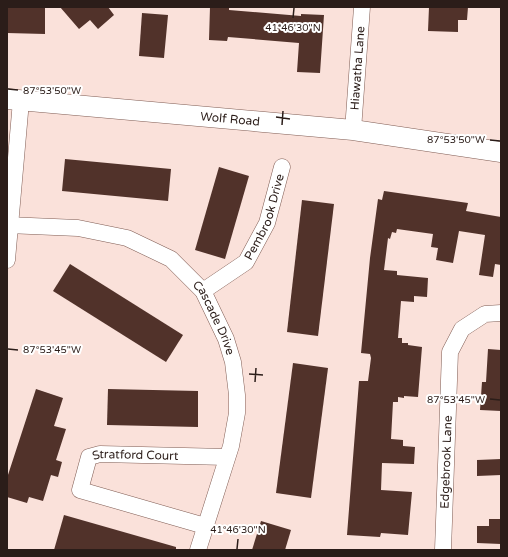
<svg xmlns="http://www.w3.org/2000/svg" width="508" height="557" font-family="'Varela Round',sans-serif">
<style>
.building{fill:#51322a}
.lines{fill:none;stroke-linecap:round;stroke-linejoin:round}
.minor-casing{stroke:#805d54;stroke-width:17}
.tertiary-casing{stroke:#805d54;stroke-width:21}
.minor{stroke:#fff;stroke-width:16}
.tertiary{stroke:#fff;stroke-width:20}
.ticks{fill:none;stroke:#2b1d19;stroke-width:1.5}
.labels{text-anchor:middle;stroke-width:4;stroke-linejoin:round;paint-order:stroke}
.street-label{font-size:12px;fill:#2b1d19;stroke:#fff}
.ticks-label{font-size:10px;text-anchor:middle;fill:#2b1d19;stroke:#fff;stroke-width:4;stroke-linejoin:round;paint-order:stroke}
</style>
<rect width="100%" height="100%" fill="#fae1da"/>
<!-- building -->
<g class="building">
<path d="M8,7H45V34L7,33Z"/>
<path d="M60,7H108L114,15L98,29L90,20L79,29Z"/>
<path d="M210,7H229V10L301,16V14L324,15L320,73L297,72L299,43L228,37L227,41L209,40Z"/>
<path d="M429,7H468L467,20H458V32L428,31Z"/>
<path d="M142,13L168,15L164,58L139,56Z"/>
<path d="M65,159L171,169L168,201L62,191Z"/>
<path d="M219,167L249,176L225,259L195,250Z"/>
<path d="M384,191L468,203L466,211L501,217V265L495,264L493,277L479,275L485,235L459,231L453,263L436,260L438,248L431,247L433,234L397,229L396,233L392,232L390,239L388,238L384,270L397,271V275L428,278L427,297L414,296V302L401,301L398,338H402V343H408V345L422,347L418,397L404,396V398L398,397V402H393L391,439L403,440V446L415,447L414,464L382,463L381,490L412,492L408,535L381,533L380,537L347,535L359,381H368L371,358L370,354L361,353L370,258L378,199L382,200Z"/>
<path d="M302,200L334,204L318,336L287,332Z"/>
<path d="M70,264L183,335L166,362L53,291Z"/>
<path d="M488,349L501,350V411L480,410L482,382H486Z"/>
<path d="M293,363L328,368L311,498L276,493Z"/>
<path d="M36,389L63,398L54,426L66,429L56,460L62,462L58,477L51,475L43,501L29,497L27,503L7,497V478Z"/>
<path d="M108,389L198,391V427L107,425Z"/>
<path d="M501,459V475L477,476V460Z"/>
<path d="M64,515L176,547V550H54Z"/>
<path d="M489,519H501V544L477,543V526H489Z"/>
<path d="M261,521L291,530L285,550H252Z"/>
</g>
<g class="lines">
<!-- minor casing -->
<g class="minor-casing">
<g id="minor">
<path id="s1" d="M353,130L362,7"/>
<path id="s2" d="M7,225L78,228L127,238L171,259L203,291L226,339L233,362L237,395V413L231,446L198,550"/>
<path d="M7,260L21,101"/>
<path id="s3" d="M203,291L246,262L267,223L282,167"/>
<path id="s4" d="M205,526L80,490L89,457L100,454L227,457"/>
<path id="s5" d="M443,550L450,352L462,329L485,314L501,313"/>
</g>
</g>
<!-- tertiary casing -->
<g class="tertiary-casing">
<g id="tertiary">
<path id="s6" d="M7,99L353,130L501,152"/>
</g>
</g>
<!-- minor -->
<use href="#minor" class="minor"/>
<!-- tertiary -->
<use href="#tertiary" class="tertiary"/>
</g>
<!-- ticks -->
<path class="ticks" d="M293,18L294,8M8,89L18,90M276,117L290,119M282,125L283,111M490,140L500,141M8,349L18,350M249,374L263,375M255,382L256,368M490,399L500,400M237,549L238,539"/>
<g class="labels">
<!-- street labels -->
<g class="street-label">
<text dy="4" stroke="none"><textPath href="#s1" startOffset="62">Hiawatha Lane</textPath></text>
<text dy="4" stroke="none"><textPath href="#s6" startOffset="224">Wolf Road</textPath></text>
<text dy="4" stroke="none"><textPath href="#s3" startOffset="101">Pembrook Drive</textPath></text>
<text dy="4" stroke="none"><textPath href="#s2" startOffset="244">Cascade Drive</textPath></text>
<text dy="4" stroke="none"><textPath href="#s4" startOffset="211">Stratford Court</textPath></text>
<text dy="4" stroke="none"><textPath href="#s5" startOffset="88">Edgebrook Lane</textPath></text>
</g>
</g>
<g class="ticks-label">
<text x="293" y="31">41°46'30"N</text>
<text x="52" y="94">87°53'50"W</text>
<text x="456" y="143">87°53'50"W</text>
<text x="52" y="353">87°53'45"W</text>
<text x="456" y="403">87°53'45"W</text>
<text x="238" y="533">41°46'30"N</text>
</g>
<!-- border -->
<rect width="508" height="557" fill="none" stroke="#2b1d19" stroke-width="16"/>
</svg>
